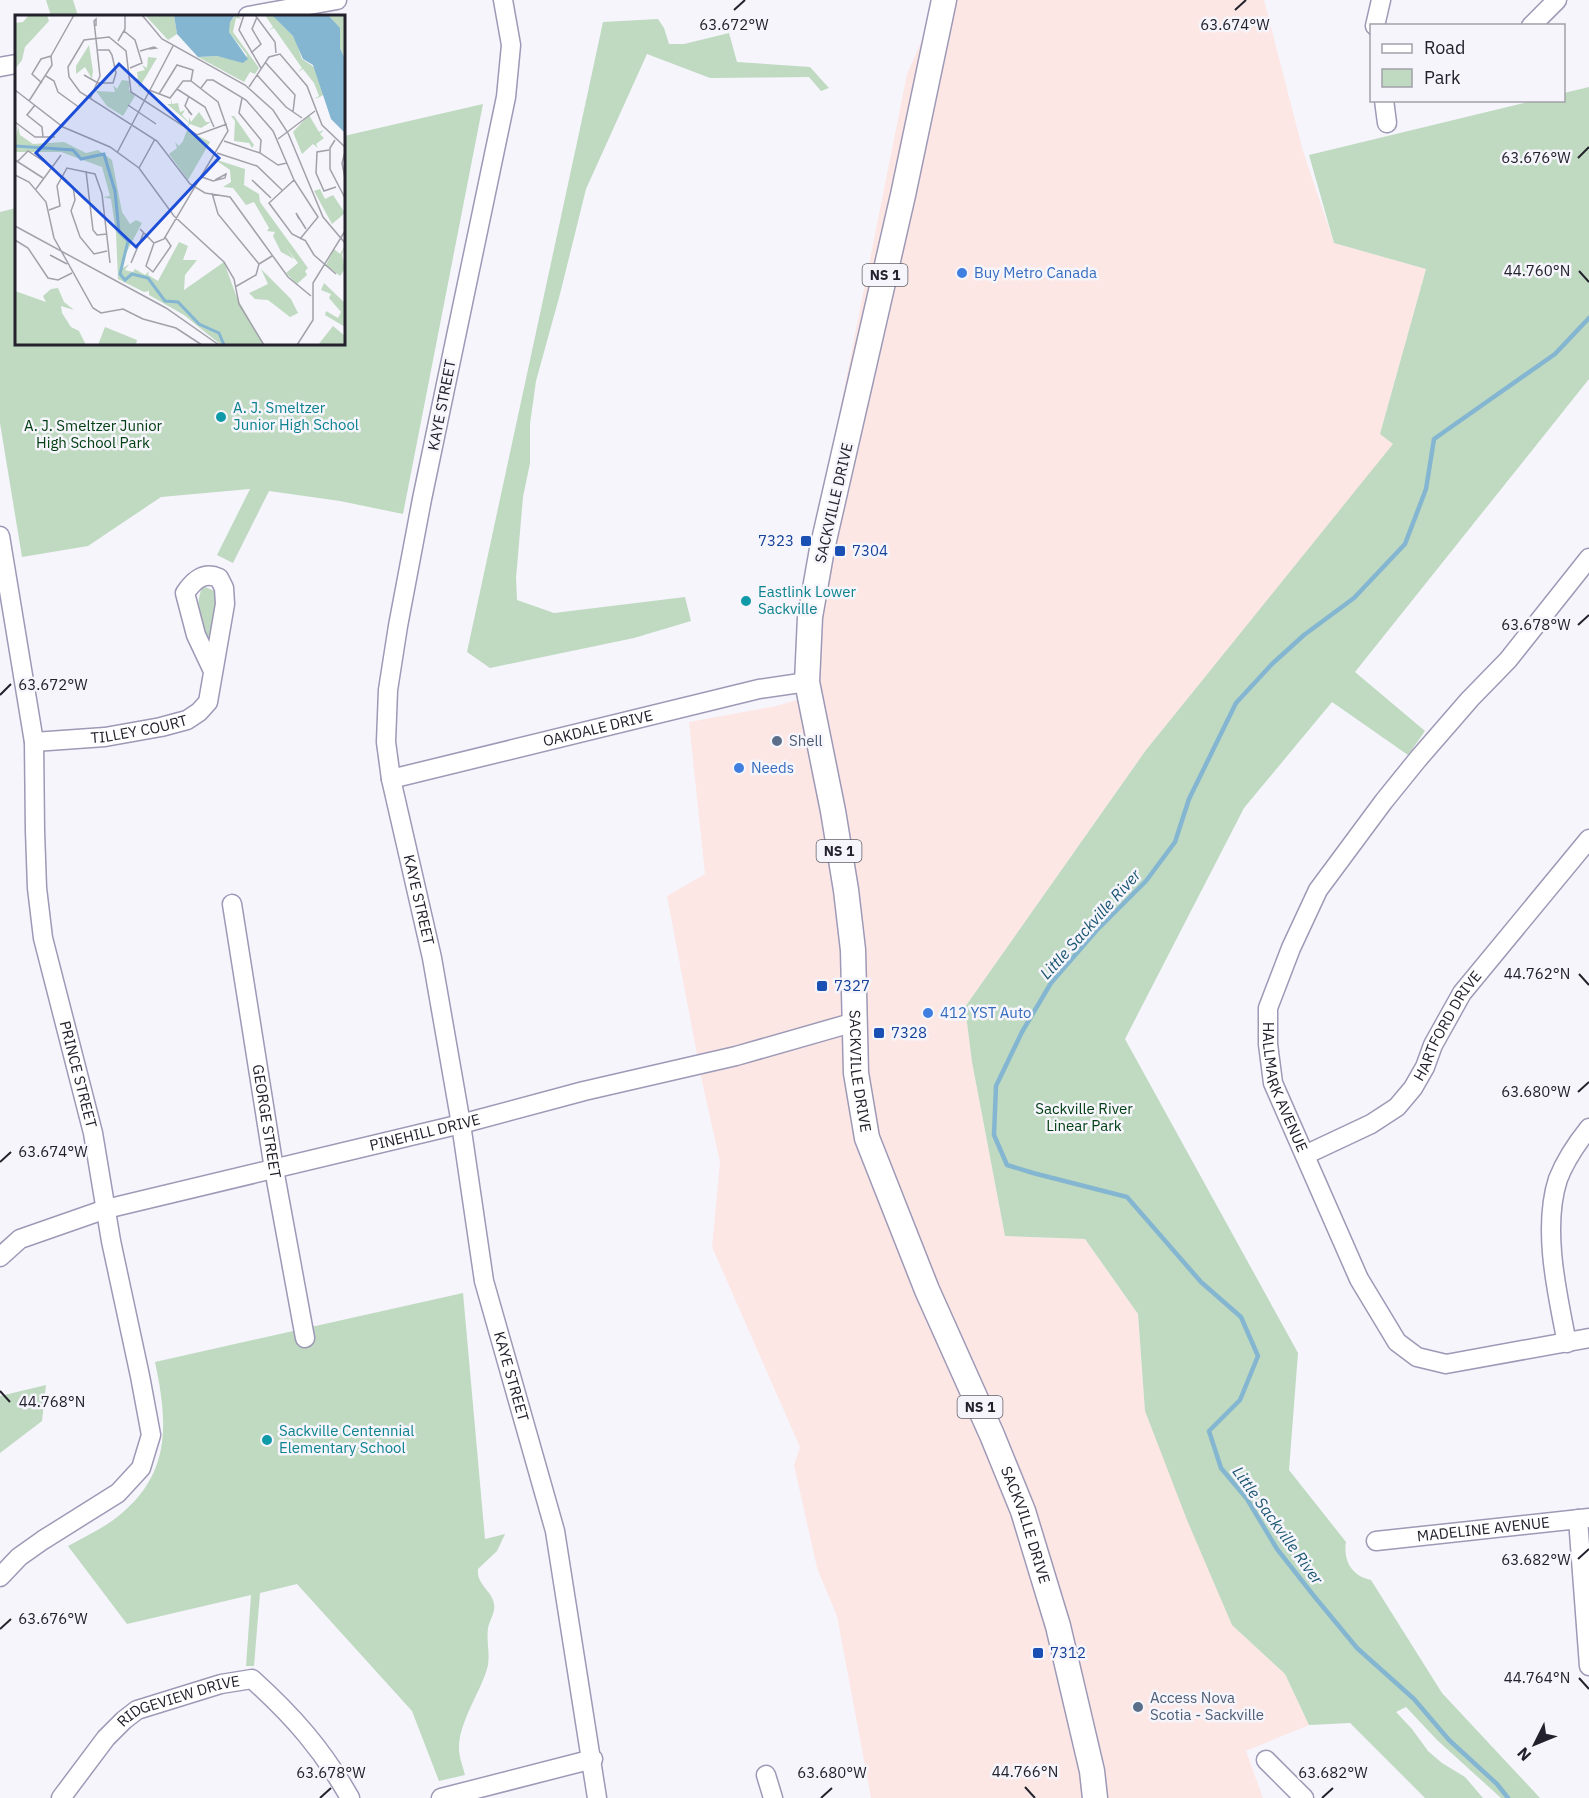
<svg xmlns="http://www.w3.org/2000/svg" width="1589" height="1798" font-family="'IBM Plex Sans',sans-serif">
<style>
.commercial{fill:#fce7e5}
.green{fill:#bfdac1}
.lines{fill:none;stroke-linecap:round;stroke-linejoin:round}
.stream{stroke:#85b6d1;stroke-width:4.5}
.minor-casing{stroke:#9d99b6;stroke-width:21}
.major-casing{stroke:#9d99b6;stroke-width:27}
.minor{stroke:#fff;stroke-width:18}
.major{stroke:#fff;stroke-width:24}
.ticks{fill:none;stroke:#23212c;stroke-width:2}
.shop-dot{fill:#3f7fe0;stroke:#f6f5fc;stroke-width:2}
.culture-dot{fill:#0f9aa8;stroke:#f6f5fc;stroke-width:2}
.transit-dot{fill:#1a4fb4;stroke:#f6f5fc;stroke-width:2}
.service-dot{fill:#5c6f8a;stroke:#f6f5fc;stroke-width:2}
.labels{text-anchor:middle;stroke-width:5;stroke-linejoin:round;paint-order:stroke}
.shield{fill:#f6f5fc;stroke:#62616a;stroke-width:1.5}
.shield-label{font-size:14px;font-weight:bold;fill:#23212c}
.shop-label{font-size:15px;fill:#366cbe;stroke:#f6f5fc;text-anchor:start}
.street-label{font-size:15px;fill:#23212c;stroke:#f6f5fc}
.culture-label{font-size:15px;fill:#0d838f;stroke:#f6f5fc;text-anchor:start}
.park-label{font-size:15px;fill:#034013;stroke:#f6f5fc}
.transit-label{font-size:15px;fill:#164399;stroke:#f6f5fc;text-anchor:start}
.service-label{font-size:15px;fill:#4e5e75;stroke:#f6f5fc;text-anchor:start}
.water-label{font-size:16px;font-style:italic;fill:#195571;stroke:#f6f5fc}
.inset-river{fill:none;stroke:#85b6d1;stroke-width:3}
.inset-road{fill:none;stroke:#a2a0a9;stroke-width:1.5}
.view{fill:#1d4ed8;fill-opacity:0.15;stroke:#1d4ed8;stroke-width:3}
.inset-edge{fill:none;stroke:#23212c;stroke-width:3}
.ticks-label{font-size:15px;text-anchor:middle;fill:#23212c;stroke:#f6f5fc;stroke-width:5;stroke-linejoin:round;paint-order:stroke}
</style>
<rect width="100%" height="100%" fill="#f6f5fc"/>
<!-- commercial -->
<path class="commercial" d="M940,0H1264L1303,151L1334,243L1426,269L1380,434L1394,444L1146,750L965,1007L972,1062L1005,1236L1085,1239L1138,1314L1145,1411L1232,1625L1285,1674L1309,1725L1246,1751L1263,1798H871L837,1616L817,1568L794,1465L800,1447L712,1247L720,1162L703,1086L667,896L705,874L689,722L776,706L807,697V575L907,74Z"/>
<!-- green -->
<g class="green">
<path d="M46,0H73L78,16H51Z"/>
<path d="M658,19L664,28L669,44H684L729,33L737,62L810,67L829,88L821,91L809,77L710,78L647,54L586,189L560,294L536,381L530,424V463L523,497L516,578L517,600L554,613L685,597L691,621L634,638L490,668L467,652L603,22Z"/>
<path d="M1589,87V379L1355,672L1425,731L1408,755L1332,702L1244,808L1125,1039L1298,1353L1289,1470L1346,1542C1343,1561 1352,1576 1371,1580L1442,1693L1540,1798H1501L1437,1740L1406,1707L1396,1712L1412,1729L1428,1751L1442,1763L1465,1777L1483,1798H1425L1350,1723L1309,1725L1285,1674L1232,1625L1187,1520L1145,1411L1138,1314L1085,1239L1005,1236L972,1062L965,1007L1146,750L1393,444L1380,434L1426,269L1334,243L1309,155L1532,101L1564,100V93Z"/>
<path d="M483,104L403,514L340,501L269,491L233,563L217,555L250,489L161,497L88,546L22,557L0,423V212L16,208V344H344V136Z"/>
<path d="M203,586L219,593L214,631L204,641C200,623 194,604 203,586Z"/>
<path d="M463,1293L485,1539L505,1534L497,1551L478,1569C476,1587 497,1592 494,1610C493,1616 489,1622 488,1628C486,1642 491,1655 487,1669C479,1695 459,1722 459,1748C459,1758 463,1766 465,1775L439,1781L412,1711L297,1584L260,1593L254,1666H246L251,1595L127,1624L68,1546C84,1537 102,1529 116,1518C172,1475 168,1423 155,1362Z"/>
<path d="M46,1385L42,1421L0,1453V1396Z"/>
</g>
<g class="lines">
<!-- stream -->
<path class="stream" d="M1508,1798L1497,1784L1449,1740L1414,1699L1357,1648L1314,1596L1277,1549L1247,1499L1221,1468L1209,1431L1240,1400L1258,1356L1241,1317L1201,1282L1127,1197L1033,1173L1007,1165L994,1135L996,1086L1022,1032L1051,983L1096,931L1146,881L1175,842L1189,799L1236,703L1272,664L1304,635L1354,598L1405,544L1426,489L1434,439L1555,354L1589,318"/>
<!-- minor casing -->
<g class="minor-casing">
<g id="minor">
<path id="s1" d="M503,0L511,45L506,97L422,499L398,626L388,690L386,742L391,779L432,958L461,1124L484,1281L555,1531L597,1798"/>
<path d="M248,16L337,0"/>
<path d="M1375,26L1381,0"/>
<path d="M1531,26L1557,0"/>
<path d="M0,67L16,64"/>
<path d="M1384,100L1387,123"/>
<path id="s2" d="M0,536L34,742L35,831L37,888L43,938L93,1133L111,1241L140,1376L151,1435L141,1468L118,1493L43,1540L19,1557L0,1577"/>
<path id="s3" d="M1589,558L1508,660L1470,699L1418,759L1384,801L1318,890L1291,948L1268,1008V1044L1273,1083L1359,1279L1397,1342L1417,1357L1446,1364L1589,1338"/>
<path id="s4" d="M34,742L105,737L161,727L187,720L199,712L208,702L225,604L224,588L219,578C204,571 194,580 185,593L196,635L213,671"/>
<path id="s5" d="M391,779L759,689L807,682"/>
<path id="s6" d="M232,904L274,1169L305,1338"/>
<path id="s7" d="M1305,1155L1371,1124L1397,1107L1413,1088L1425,1067L1433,1045L1462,993L1589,839"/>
<path id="s8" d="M0,1257L20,1239L106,1209L461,1124L584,1091L736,1056L855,1022"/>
<path d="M1567,1343C1557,1293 1542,1228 1558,1179C1565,1161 1577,1143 1589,1128"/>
<path d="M1578,1519L1589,1666"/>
<path id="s9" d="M1376,1541L1589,1518"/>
<path d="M1266,1760L1304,1798"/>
<path d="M766,1775L773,1798"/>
<path id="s10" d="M61,1798L106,1738L124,1720L137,1710L221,1684L252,1679C293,1716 323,1750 350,1798"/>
<path d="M441,1798L593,1759"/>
</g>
</g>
<!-- major casing -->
<g class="major-casing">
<g id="major">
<path id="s11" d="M944,0L903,195L822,549L810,617L807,682L833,811L846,890L853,950L856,1073L867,1138L927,1290L992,1435L1023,1511L1058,1626L1092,1771L1095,1798"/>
</g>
</g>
<!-- minor -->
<use href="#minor" class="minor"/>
<!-- major -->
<use href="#major" class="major"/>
</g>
<!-- ticks -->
<path class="ticks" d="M734,10L745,0M1235,10L1246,0M1578,158L1589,147M1579,271L1589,282M1578,625L1589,615M0,695L11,684M1579,974L1589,985M1578,1092L1589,1082M0,1162L11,1152M0,1391L10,1402M1578,1559L1589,1549M0,1629L11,1619M1579,1678L1589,1689M1025,1787L1035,1798M320,1798L331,1788M821,1798L832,1788M1322,1798L1333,1788"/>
<!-- markers -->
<g class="shop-dot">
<circle cx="962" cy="273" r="6"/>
<circle cx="739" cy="768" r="6"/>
<circle cx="928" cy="1013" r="6"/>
</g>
<g class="culture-dot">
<circle cx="221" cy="417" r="6"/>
<circle cx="746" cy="601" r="6"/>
<circle cx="267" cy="1440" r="6"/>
</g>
<g class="transit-dot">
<rect x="800" y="535" width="12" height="12" rx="3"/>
<rect x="834" y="545" width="12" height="12" rx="3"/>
<rect x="816" y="980" width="12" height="12" rx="3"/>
<rect x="873" y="1027" width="12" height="12" rx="3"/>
<rect x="1032" y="1647" width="12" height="12" rx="3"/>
</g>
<g class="service-dot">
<circle cx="777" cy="741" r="6"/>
<circle cx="1138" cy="1707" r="6"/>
</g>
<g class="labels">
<!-- shield labels -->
<g class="shield">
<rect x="862.5" y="264" width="45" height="22" rx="4.5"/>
<rect x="816.5" y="840" width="45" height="22" rx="4.5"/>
<rect x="957.5" y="1396" width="45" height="22" rx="4.5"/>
</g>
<g class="shield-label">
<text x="885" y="280">NS 1</text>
<text x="839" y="856">NS 1</text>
<text x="980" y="1412">NS 1</text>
</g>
<!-- shop labels -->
<g class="shop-label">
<text x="974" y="278">Buy Metro Canada</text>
<text x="751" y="773">Needs</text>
<text x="940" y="1018">412 YST Auto</text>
</g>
<!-- street labels -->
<g class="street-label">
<text transform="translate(442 405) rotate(-79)" y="5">KAYE STREET</text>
<text transform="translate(834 503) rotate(-77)" y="5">SACKVILLE DRIVE</text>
<text dy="5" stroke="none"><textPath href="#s4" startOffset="106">TILLEY COURT</textPath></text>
<text dy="5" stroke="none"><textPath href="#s5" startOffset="213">OAKDALE DRIVE</textPath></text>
<text dy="5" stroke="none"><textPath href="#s1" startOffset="916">KAYE STREET</textPath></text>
<text dy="5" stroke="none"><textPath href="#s7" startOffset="200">HARTFORD DRIVE</textPath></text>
<text dy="5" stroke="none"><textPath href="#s11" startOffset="1090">SACKVILLE DRIVE</textPath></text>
<text dy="5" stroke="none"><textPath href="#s2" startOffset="546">PRINCE STREET</textPath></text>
<text dy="5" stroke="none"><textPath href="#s3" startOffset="639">HALLMARK AVENUE</textPath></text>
<text dy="5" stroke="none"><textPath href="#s6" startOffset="220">GEORGE STREET</textPath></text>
<text dy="5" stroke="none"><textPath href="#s8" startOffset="446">PINEHILL DRIVE</textPath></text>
<text dy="5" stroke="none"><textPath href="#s1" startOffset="1402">KAYE STREET</textPath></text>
<text dy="5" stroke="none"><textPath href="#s11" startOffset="1576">SACKVILLE DRIVE</textPath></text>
<text dy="5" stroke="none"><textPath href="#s9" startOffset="108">MADELINE AVENUE</textPath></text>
<text dy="5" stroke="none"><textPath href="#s10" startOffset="159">RIDGEVIEW DRIVE</textPath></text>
</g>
<!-- culture labels -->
<g class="culture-label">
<text x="233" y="413">A. J. Smeltzer<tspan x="233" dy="17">Junior High School</tspan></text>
<text x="758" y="597">Eastlink Lower<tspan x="758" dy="17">Sackville</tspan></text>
<text x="279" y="1436">Sackville Centennial<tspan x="279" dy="17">Elementary School</tspan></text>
</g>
<!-- park labels -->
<g class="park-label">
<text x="93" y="431">A. J. Smeltzer Junior<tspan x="93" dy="17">High School Park</tspan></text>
<text x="1084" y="1114">Sackville River<tspan x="1084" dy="17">Linear Park</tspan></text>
</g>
<!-- transit labels -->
<g class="transit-label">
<text x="794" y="546" text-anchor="end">7323</text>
<text x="852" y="556">7304</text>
<text x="834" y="991">7327</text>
<text x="891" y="1038">7328</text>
<text x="1050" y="1658">7312</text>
</g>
<!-- service labels -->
<g class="service-label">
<text x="789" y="746">Shell</text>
<text x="1150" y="1703">Access Nova<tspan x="1150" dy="17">Scotia - Sackville</tspan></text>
</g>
<!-- water labels -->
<g class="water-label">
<text transform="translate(1090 924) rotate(-48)" y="6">Little Sackville River</text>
<text transform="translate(1278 1525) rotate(54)" y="6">Little Sackville River</text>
</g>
</g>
<!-- overview -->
<g transform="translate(15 15)">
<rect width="330" height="330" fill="#f6f5fc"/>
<path d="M14,0H32L34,6L10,32L7,45L0,54V8L8,7ZM130,0H159L162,19L153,25ZM222,0L227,4L221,3L218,17L244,53L240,59L235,57L229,67L183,42L202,41L230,47L232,40L213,16L215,6ZM250,0L259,1L280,23L287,44L299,52L309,79L305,82L299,84L304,81L299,68L288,54L283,57L287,53L259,13L254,15L258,12ZM313,0H330V44L325,33V14ZM74,30L78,56L77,64L70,52L61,59V51ZM133,42L142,43L124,73L123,65L118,63L123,64L122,57L130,55L127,50L132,53ZM107,65L114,66V75L120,81L108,101L92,91L81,76L100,77L98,70L102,74ZM156,84L157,89L163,88L165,97L170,95L167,100L174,107V102L176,107L184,97L191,107H196L186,113L175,109L172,113L174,108L152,89H156ZM294,100L304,117L309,115L305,119L309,123L301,129L303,133L298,129L287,139L278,117ZM216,101H219L239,130L237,133L234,128L219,126L220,106ZM3,111L5,120L18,129L49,127L71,138L83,135L97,145L107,197L115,209L121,205L127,208L107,246L108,253L114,249L110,255L118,257L120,254L130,260L134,256L133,260L143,266L164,227L173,231L168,245H182L170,260L169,275L209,247L222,283L249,330H206L169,300L134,280V276L129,277L103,264L101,218L96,184L88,182L95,181L87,152L46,137H0V131L19,133L0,130ZM172,115L195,127L173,165L154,139L162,133L160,127L164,131L168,126ZM199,144L230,154L229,170L244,179L245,187L293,253L290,256L292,260L282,269L271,258L283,248L270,231L279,244L266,237L258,221L260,217L252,216L254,213L239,187L231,190L218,173L208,172L216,167L215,155ZM305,174L310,184L318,180L330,198L317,209L299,176ZM330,231L327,240L330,254L325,261L311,250L319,234L325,239ZM246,254L276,284L283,298L275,302L253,285L240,284L234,278L253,269ZM309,268L330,288V312L310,300L311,296L323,303L326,297L314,283L316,279L306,275ZM43,273L49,287L59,295L46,291L47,298L56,312L64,316L71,330H0V276L31,287L28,281L36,274ZM318,311L330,321V330H303ZM90,312L122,325L121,329L83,330Z" fill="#bfdac1"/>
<path d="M159,0H220L215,7L214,17L233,44L228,48L202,41L183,42L162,19ZM257,0H313L325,13V33L330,44V118L316,104L298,50L288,44L278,21Z" fill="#85b6d1"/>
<path class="inset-river" d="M0,131L58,135L66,144L89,139L100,176L104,217L113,226L105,259L110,265L117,259L133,263L150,286L163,287L184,309L204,318L209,330"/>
<path class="inset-road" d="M127,0L147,24L230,70L258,95L273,118L308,202L330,228M229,0L224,15L246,53M240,0L260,27L261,38M109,16L120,25L127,48L115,53M103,26L110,14V0M125,36L139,32L141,33L134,34M236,38L246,29L237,14L242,2M36,41L59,0M250,47L280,80L278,97M69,60L83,68H98L101,58L97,40L94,35H83M242,60L271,92L287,103M31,61L39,66L43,77L65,93M27,68L17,59L26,44L36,41M234,72L254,42L265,39L292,71L307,110L330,132M186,73L192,65H198L231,85L258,116L279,165L303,202L285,224M162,74L190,92L199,112M0,75L48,112L95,132L124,153L159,201L209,247L219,264L224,289L249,330M144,79L162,50L178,55L176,66M227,83L224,98L246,125L245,138M75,84L85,61L79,6L81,4V11M14,86L37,50L36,41M20,90L12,100L27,112L28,122M113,90L141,109M173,96L177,100L170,91L174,81M0,107L20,122H40M212,109L182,120L116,77L111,36L94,22L69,25L53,52L54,62L65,77L142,126L175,169L190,178L215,182L273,262L296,281M263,124L300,96M320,125L315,133V154L330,183M209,126L245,138L263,150L272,148M314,135L302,137L301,158L309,176L321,172M330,137L327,148L330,163M102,138L158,31M202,138L242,151L267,175M0,145L28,163M3,146L13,136L37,152M124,153L140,124M71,156L78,215L82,220L92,219M0,160L14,167L31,187L39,223L78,293L86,298L108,294L128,304L161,313L187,330M47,161L58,172L60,185L56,196L65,222L79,239L92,236M187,162L198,166L210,163L211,159L200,165M237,165L256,183M279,165L254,188L277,219L291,226M21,174L46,140M197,178L203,199L244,249M34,195L45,191L42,171L52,153L80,159L87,179L95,248M284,204L281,198L291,214M0,211L151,293L204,330M125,214L139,228L149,224L213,116L203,87L176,66H168L155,83L134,75M0,225L13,233L33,263L43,265L57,258M290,225L299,240L321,259M139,228L131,251L138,257L156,231L150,222M35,240L52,249M116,248L129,217M220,272L241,260L244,249L257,241M282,330L298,305V268L330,216"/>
<path class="view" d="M104,49L204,143L121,232L21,138Z"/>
<rect width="330" height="330" class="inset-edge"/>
</g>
<g class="ticks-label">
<text x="734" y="30">63.672°W</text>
<text x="1235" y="30">63.674°W</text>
<text x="1536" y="163">63.676°W</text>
<text x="1537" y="276">44.760°N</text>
<text x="1536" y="630">63.678°W</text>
<text x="53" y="690">63.672°W</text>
<text x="1537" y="979">44.762°N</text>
<text x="1536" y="1097">63.680°W</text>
<text x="53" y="1157">63.674°W</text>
<text x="52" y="1407">44.768°N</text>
<text x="1536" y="1565">63.682°W</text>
<text x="53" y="1624">63.676°W</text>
<text x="1537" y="1683">44.764°N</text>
<text x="1025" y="1777">44.766°N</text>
<text x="331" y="1778">63.678°W</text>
<text x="832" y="1778">63.680°W</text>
<text x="1333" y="1778">63.682°W</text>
</g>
<!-- legend -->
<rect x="1370" y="24" width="195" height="78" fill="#f6f5fc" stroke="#a2a0a9" stroke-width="1.5"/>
<rect x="1382" y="44" width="30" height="9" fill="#ffffff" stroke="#a2a0a9" stroke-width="1.5"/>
<text x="1424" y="54" font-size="18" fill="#23212c">Road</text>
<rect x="1382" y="69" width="30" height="18" fill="#bfdac1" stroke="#a2a0a9" stroke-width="1.5"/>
<text x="1424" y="84" font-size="18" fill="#23212c">Park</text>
<!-- north arrow -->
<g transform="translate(1535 1744) rotate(227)" stroke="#f6f5fc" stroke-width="4.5" paint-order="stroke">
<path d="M0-4.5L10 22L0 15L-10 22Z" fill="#23212c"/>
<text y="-9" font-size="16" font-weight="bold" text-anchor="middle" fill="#23212c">N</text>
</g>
</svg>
